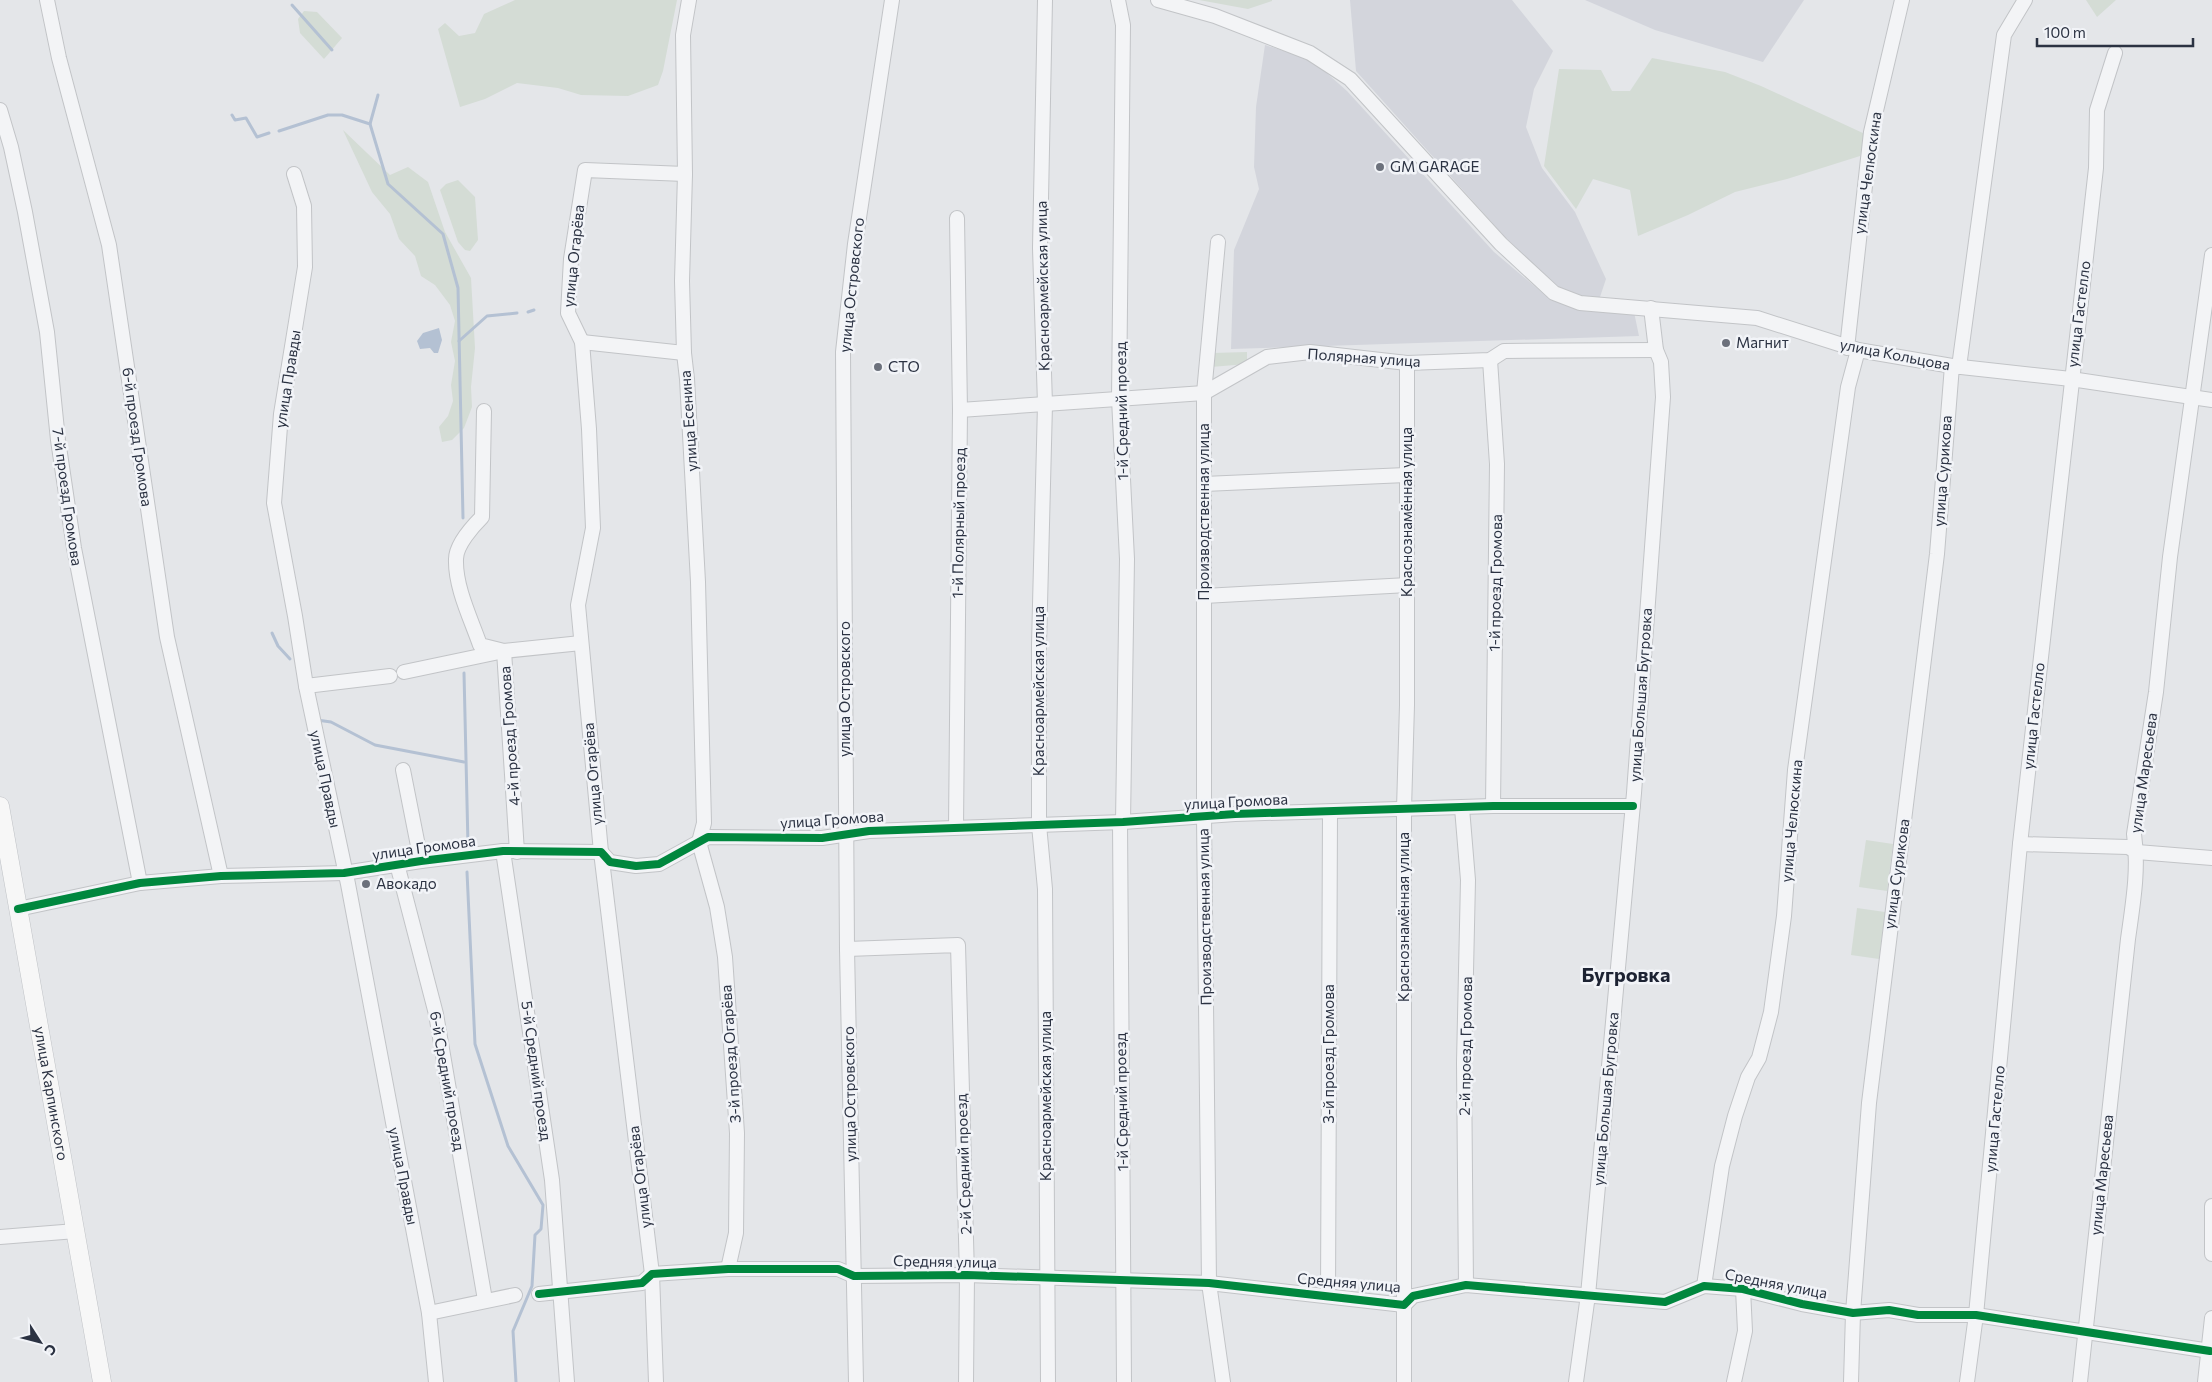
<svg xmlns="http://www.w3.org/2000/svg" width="2212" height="1382" font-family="Commissioner,sans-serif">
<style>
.built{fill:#d3d5dc}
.green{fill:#d4dcd5}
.water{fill:#b4c1d3}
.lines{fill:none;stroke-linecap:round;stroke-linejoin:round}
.stream{stroke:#b4c1d3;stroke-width:3}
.minor-casing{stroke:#c2c4c7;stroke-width:16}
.major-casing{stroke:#c0c3c7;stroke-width:19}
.minor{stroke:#f3f4f6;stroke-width:14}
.major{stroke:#f7f7f7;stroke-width:18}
.cycleway-casing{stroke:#f2f4f8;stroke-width:11}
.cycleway{stroke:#00873e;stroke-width:8}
.poi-dot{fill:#6c717c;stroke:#f2f4f8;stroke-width:2}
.labels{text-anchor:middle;stroke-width:5;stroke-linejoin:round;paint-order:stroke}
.poi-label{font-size:15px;fill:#2b3242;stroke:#f2f4f8;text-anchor:start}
.street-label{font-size:15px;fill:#2b3242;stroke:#f2f4f8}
.district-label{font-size:20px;font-weight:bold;fill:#1d2333;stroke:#f2f4f8}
</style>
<rect width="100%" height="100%" fill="#e4e6e9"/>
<!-- built -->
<g class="built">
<path d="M1350,0H1512L1553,51L1534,89L1526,127L1542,168L1575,212L1606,279L1600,297L1582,299L1557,291L1506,238L1356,71Z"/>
<path d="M1585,0H1804L1763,62L1655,30Z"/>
<path d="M1265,45L1312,60L1347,91L1494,252L1551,300L1577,309L1634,312L1639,336L1231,349L1234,250L1259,189L1254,167L1256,107Z"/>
</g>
<!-- green -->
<g class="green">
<path d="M515,0H677L663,71L658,85L628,96L581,95L558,88L517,83L485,99L460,107L438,29L445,23L459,36L475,33L484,14Z"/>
<path d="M1199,0H1272V1L1248,9Z"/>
<path d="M2086,0H2116L2097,17Z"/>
<path d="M304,11L317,12L342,38L324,59L300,33L298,19Z"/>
<path d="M1652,58L1725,72L1761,86L1865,134L1860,156L1787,179L1735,192L1688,215L1638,236L1630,190L1593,179L1576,209L1544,166L1559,69L1601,70L1612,91H1630Z"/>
<path d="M343,130L390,175L408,167L428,182L445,232L471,278L475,348L471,387L472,407L464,428L452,440L442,442L439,427L448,416L453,401L451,385L455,361L451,342L455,321L450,305L435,285L421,276L415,256L399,239L390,214L372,192Z"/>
<path d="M458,180L475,197L478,240L470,251L465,250L458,242L440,190L446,184Z"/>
<path d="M1247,352V364L1211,367L1212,353Z"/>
<path d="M1866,840L1893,844L1887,891L1859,887Z"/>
<path d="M1857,908L1885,912L1879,959L1851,955Z"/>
</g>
<!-- water -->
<path class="water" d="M439,328L442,340L438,353H434L430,348L420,349L417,341L423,333Z"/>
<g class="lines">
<!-- stream -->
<g class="stream">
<path d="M292,5L332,50"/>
<path d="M232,115L235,120L246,118L257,137L269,133"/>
<path d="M370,124L378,95"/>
<path d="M279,131L328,115H342L370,124L388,184L443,234L458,288L463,518"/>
<path d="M528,312L534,310"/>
<path d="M459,341L487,316L517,313"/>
<path d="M272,633L278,646L290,659"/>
<path d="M464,673L468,845"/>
<path d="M317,720L331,722L375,745L464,762"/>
<path d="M467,872L475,1044L508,1146L543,1205L541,1229L535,1235L532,1286L513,1331L516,1382"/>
</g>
<!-- minor casing -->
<g class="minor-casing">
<g id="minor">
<path d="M47,0L59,58L109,245L167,637L221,876"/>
<path d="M689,0L683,35L685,174L682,281L684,353L687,379L698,582L704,823L699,842L717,907L725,957L737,1133L736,1233L728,1269"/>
<path d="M1045,0L1040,248L1045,404L1039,645V825L1045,889L1048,1382"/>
<path d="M1118,0L1123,25L1119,399L1127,559L1123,822"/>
<path d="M1158,0L1215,16L1310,53L1350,79L1501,244L1554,293L1580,303L1757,318L1858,350L1952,366L2071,379L2212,400"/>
<path d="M0,110L11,147L25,212L47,332L58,440L74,548L140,883"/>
<path d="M294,174L304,206L305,267L281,414L274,503L295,616L306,686L348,884L429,1313L436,1382"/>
<path d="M1218,242L1204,393V817L1209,1283L1223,1382"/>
<path d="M582,342L684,353"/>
<path d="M1847,348L1871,132L1902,0"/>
<path d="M1490,360L1497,464L1493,806"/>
<path d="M1959,367L2004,35L2025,0"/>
<path d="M960,410L1204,393L1267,357L1310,352L1407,363L1490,360L1504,351L1656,350"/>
<path d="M484,411L482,517C473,526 456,545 456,559C455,587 471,619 480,645L504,651L517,852"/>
<path d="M1204,484L1406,475"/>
<path d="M1204,596L1408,585"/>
<path d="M404,672L504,651L581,643"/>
<path d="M306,686L390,676"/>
<path d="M403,770L421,861"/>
<path d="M1462,808L1468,880L1464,1063L1466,1285"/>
<path d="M1120,823L1124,1382"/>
<path d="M956,827L960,410L957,218"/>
<path d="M2020,844L2128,847L2137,852L2212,858"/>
<path d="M503,851L552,1180L567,1382"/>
<path d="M397,864L436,1014L485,1300"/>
<path d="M18,909L140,883L221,876L344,873L421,861L503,851L601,852L610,862L636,866L659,864L708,837L822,838L869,831L1123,822L1235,814L1493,806H1633"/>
<path d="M847,949L958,945L967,1275L966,1382"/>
<path d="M2212,1206V1254"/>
<path d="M0,1237L76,1231"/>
<path d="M1704,1286L1722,1166L1735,1116L1748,1077L1759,1058L1771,1012L1784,916L1795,770L1848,387L1858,350"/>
<path d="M539,1294L642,1283L652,1274L728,1269H838L854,1276L967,1275L1209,1283L1404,1305L1413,1296L1466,1285L1665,1302L1704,1286L1743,1289L1802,1304L1853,1313L1889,1310L1918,1315H1976L2210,1351"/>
<path d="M1328,1296L1330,812"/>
<path d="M429,1313L515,1295"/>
<path d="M656,1382L652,1274L601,852L578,605L593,528L589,429L582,342L568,313L571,259L585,170L685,174"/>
<path d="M856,1382L847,949L843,352L855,244L892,0"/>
<path d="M1404,1382V809L1407,705V363"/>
<path d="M1576,1382L1588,1295L1634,793L1663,397L1661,362L1656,350L1651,308"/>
<path d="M1734,1382L1745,1331L1743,1289"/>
<path d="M1851,1382L1853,1313L1869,1103L1937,554L1952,366"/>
<path d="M1967,1382L1976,1315L2020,844L2096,168L2097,110L2115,53"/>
<path d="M2080,1382L2128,939C2133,903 2139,869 2134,834L2156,692L2170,557L2212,255"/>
<path d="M2205,1382L2212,1318"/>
</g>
</g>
<!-- major casing -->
<g class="major-casing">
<g id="major">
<path id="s1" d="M0,806L102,1382"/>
</g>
</g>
<!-- minor -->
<use href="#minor" class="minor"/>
<!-- major -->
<use href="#major" class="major"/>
<!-- cycleway casing -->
<g class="cycleway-casing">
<g id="cycleway">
<path d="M18,909L140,883L221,876L344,873L421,861L503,851L601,852L610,862L636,866L659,864L708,837L822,838L869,831L1123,822L1235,814L1493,806H1633"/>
<path d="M539,1294L642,1283L652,1274L728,1269H838L854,1276L967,1275L1209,1283L1404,1305L1413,1296L1466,1285L1665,1302L1704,1286L1743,1289L1802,1304L1853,1313L1889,1310L1918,1315H1976L2210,1351"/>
</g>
</g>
<!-- cycleway -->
<use href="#cycleway" class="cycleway"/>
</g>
<!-- markers -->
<g class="poi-dot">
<circle cx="1380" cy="167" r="5"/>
<circle cx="1726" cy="343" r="5"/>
<circle cx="878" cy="367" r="5"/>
<circle cx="366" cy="884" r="5"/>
</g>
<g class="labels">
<!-- poi labels -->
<g class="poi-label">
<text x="1390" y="172">GM GARAGE</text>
<text x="1736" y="348">Магнит</text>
<text x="888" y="372">СТО</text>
<text x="376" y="889">Авокадо</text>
</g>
<!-- street labels -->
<g class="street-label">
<text transform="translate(1868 173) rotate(-82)" y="5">улица Челюскина</text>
<text transform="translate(574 256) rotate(-84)" y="5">улица Огарёва</text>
<text transform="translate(852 285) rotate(-84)" y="5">улица Островского</text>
<text transform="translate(1043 286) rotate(-91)" y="5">Красноармейская улица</text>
<text transform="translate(2079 314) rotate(-83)" y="5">улица Гастелло</text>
<text transform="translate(1895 355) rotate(11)" y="5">улица Кольцова</text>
<text transform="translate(1364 358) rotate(4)" y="5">Полярная улица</text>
<text transform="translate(288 379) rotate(-81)" y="5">улица Правды</text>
<text transform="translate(1122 411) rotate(-91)" y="5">1-й Средний проезд</text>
<text transform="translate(689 421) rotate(-94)" y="5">улица Есенина</text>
<text transform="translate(137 437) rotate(82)" y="5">6-й проезд Громова</text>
<text transform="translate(1943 471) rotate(-86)" y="5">улица Сурикова</text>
<text transform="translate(67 497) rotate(82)" y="5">7-й проезд Громова</text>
<text transform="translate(1204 512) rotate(-90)" y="5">Производственная улица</text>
<text transform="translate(1407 512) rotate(-90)" y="5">Краснознамённая улица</text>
<text transform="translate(959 523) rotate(-89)" y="5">1-й Полярный проезд</text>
<text transform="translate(1496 583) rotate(-89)" y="5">1-й проезд Громова</text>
<text transform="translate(845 689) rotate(-90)" y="5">улица Островского</text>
<text transform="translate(1039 691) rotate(-90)" y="5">Красноармейская улица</text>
<text transform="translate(1641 695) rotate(-86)" y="5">улица Большая Бугровка</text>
<text transform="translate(2034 716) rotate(-84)" y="5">улица Гастелло</text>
<text transform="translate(510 736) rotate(-94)" y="5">4-й проезд Громова</text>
<text transform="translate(2144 773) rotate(-82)" y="5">улица Маресьева</text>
<text transform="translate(593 774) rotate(-95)" y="5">улица Огарёва</text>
<text transform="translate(325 779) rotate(78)" y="5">улица Правды</text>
<text transform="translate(1236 802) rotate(-3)" y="5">улица Громова</text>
<text transform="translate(832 820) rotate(-4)" y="5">улица Громова</text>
<text transform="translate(1792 821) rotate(-85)" y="5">улица Челюскина</text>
<text transform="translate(424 848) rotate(-8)" y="5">улица Громова</text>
<text transform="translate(1897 874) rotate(-82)" y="5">улица Сурикова</text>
<text transform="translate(1205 917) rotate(-91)" y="5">Производственная улица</text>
<text transform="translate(1404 917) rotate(-90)" y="5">Краснознамённая улица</text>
<text transform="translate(1466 1046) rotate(-89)" y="5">2-й проезд Громова</text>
<text transform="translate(731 1054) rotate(-94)" y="5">3-й проезд Огарёва</text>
<text transform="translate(1329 1054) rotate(-90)" y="5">3-й проезд Громова</text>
<text transform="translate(536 1071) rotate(82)" y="5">5-й Средний проезд</text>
<text transform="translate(447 1081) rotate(80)" y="5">6-й Средний проезд</text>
<text dy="5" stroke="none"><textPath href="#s1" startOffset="292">улица Карпинского</textPath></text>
<text transform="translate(850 1094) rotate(-91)" y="5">улица Островского</text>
<text transform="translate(1046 1096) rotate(-90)" y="5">Красноармейская улица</text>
<text transform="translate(1606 1099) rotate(-85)" y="5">улица Большая Бугровка</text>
<text transform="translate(1122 1102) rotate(-91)" y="5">1-й Средний проезд</text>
<text transform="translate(1995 1119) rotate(-85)" y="5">улица Гастелло</text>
<text transform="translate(964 1164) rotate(-92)" y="5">2-й Средний проезд</text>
<text transform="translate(2102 1175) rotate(-84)" y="5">улица Маресьева</text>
<text transform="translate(403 1176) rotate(79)" y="5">улица Правды</text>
<text transform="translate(640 1177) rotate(-97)" y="5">улица Огарёва</text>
<text transform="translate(945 1262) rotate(1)" y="5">Средняя улица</text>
<text transform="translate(1349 1283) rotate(5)" y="5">Средняя улица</text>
<text transform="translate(1776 1284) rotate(11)" y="5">Средняя улица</text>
</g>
<!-- district labels -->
<g class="district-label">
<text x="1626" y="982">Бугровка</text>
</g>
</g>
<!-- north arrow -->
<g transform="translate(40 1342) rotate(126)" stroke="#f2f4f8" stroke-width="4" paint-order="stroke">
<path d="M0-4L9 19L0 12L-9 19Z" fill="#2b3242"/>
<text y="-8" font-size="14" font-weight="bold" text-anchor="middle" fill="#2b3242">С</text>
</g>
<!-- scale -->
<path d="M2037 38v8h156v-8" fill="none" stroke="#2b3242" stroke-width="2.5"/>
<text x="2044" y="38" font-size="15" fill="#2b3242" stroke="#f2f4f8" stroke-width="4" paint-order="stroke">100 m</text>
</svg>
